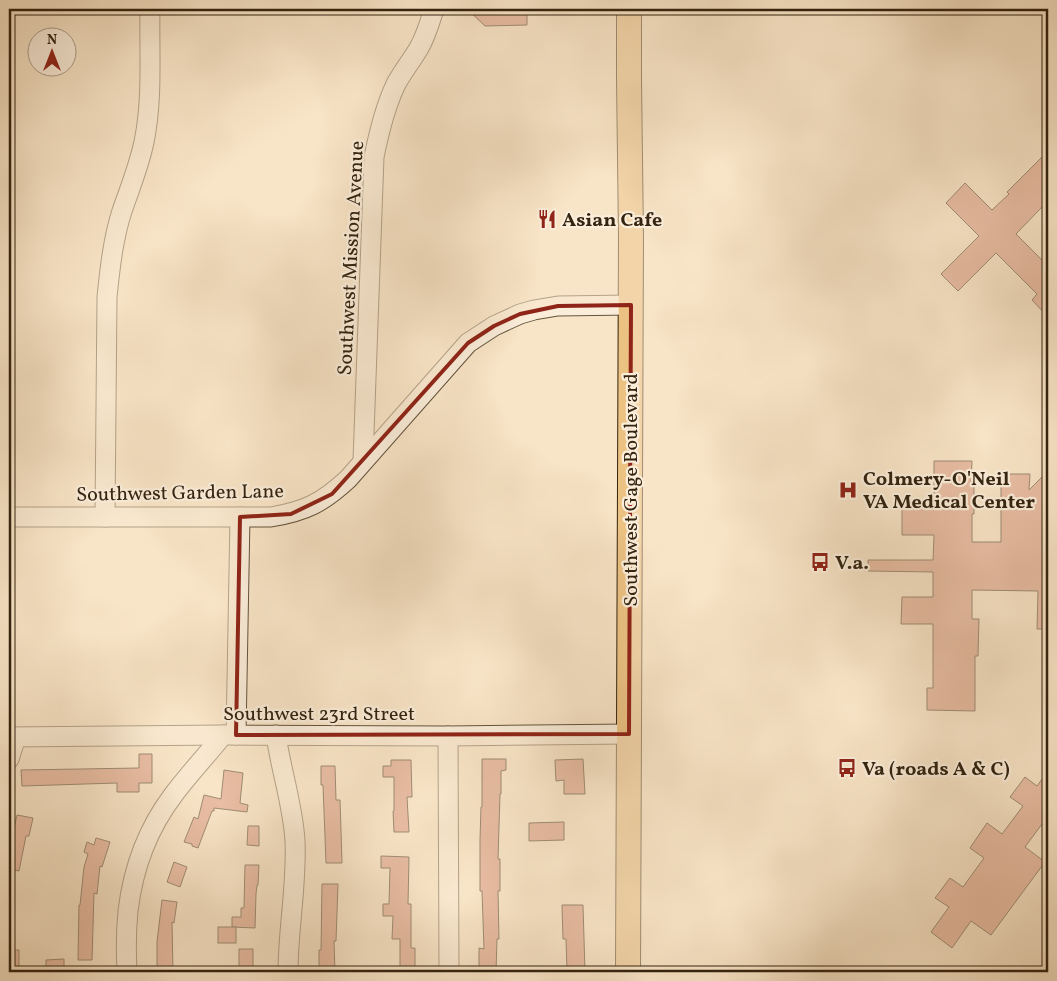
<svg xmlns="http://www.w3.org/2000/svg" width="1057" height="981" font-family="Vollkorn,serif">
<style>
.building{fill:#d68e79;stroke:#33230f}
.lines{fill:none;stroke-linecap:round;stroke-linejoin:round}
.minor-casing{stroke:#64533d;stroke-width:21}
.major-casing{stroke:#33230f;stroke-width:26}
.minor{stroke:#faedda;stroke-width:19}
.major{stroke:#ecc283;stroke-width:24}
.marked{fill:none;stroke:#8f2418;stroke-width:4;stroke-linejoin:round}
.labels{text-anchor:middle;stroke-width:4.5;stroke-linejoin:round;paint-order:stroke}
.poi-label{font-size:20px;font-weight:bold;fill:#33230f;stroke:#faedda;text-anchor:start}
.street-label{font-size:20px;fill:#33230f;stroke:#faedda}
</style>
<rect width="100%" height="100%" fill="#f8e4c6"/>
<filter id="stains"><feTurbulence type="fractalNoise" baseFrequency=".004" numOctaves="4"/><feColorMatrix values="0 0 0 0 .2 0 0 0 0 .09 0 0 0 0 .02 0 0 0 .5 -.17"/></filter>
<radialGradient id="worn" r=".72"><stop offset=".6" stop-color="#630" stop-opacity="0"/><stop offset="1" stop-color="#630" stop-opacity=".3"/></radialGradient>
<!-- building -->
<g class="building">
<path d="M467,9H527V25L485,26Z"/>
<path d="M1048,151V207H1042L1016,234L1048,266V317L1032,300L1037,294L996,253L958,291L941,274L979,236L946,203L965,183L992,210L1009,194L1007,192Z"/>
<path d="M934,461H972L971,486H974V514H972V542H1001V474H1030L1029,490L1048,471V629H1037L1038,591L972,590V619H979L978,656H975V711L927,710V688H933V624H901L902,597H933V572L868,571V560H933L934,535H902V508H934Z"/>
<path d="M139,754H152V783H139V792H117V783L22,786L21,770L139,768Z"/>
<path d="M482,759H506V770L501,771V794H500L498,859H500V891H498L499,939H497L496,972H479V948L484,949L482,891H480V840L481,807H482Z"/>
<path d="M583,759L585,794H564V780L556,781L555,760Z"/>
<path d="M391,760H411L412,797H407L409,832H394L393,811H394V777H383V766H391Z"/>
<path d="M321,766H335L336,800H340L342,863H326L323,785H321Z"/>
<path d="M224,770L243,773L240,803L248,805L247,812L214,808V811H212L198,848L192,846V844L184,842L194,817L198,819L204,795L221,799Z"/>
<path d="M1048,771V828L1042,824L1025,847L1045,862L991,935L971,921L952,948L931,932L949,907L935,898L950,878L963,887L984,858L970,848L987,823L1002,834L1023,806L1010,797L1025,777L1037,786Z"/>
<path d="M17,815L33,818L29,836H26L19,871L9,869V852Z"/>
<path d="M564,822V840L529,841V823Z"/>
<path d="M248,826H259V846L247,845Z"/>
<path d="M96,838L110,842L102,867L100,866L97,894L94,893L92,960H78L79,905H80L84,867L88,854L84,852L87,842L94,845Z"/>
<path d="M381,856L409,857L408,904H411V948H415V968H400V939H392L393,916H383V904H389L390,868H381Z"/>
<path d="M174,862L187,867L180,887L167,882Z"/>
<path d="M245,865H259L258,885H257L256,894L255,928L232,927V917H241V908H244Z"/>
<path d="M322,884H338L336,941H334L335,972H319V950H321Z"/>
<path d="M162,900L177,902L174,923L172,922L173,972H157V942Z"/>
<path d="M562,905H583L585,972H567L566,939H563Z"/>
<rect x="218" y="927" width="18" height="16"/>
<rect x="239" y="949" width="14" height="23"/>
<rect x="9" y="950" width="10" height="22"/>
<path d="M64,959V971H46V960Z"/>
</g>
<g class="lines">
<!-- minor casing -->
<g class="minor-casing">
<g id="minor">
<path d="M363,461L374,157C379,132 385,107 396,84C403,71 412,60 419,48C426,36 430,22 434,9"/>
<path d="M9,517H271C306,511 322,503 348,479L468,343L494,326L520,314L534,310L558,306L631,305"/>
<path d="M105,517L107,297C110,268 113,239 122,211C130,188 139,166 144,142C153,98 149,53 150,9"/>
<path d="M236,735L240,517"/>
<path d="M276,735C281,771 293,805 295,841C297,885 288,929 288,972"/>
<path d="M448,736L449,972"/>
<path d="M9,737L223,735L448,736L629,734"/>
<path d="M9,759L16,737"/>
<path d="M127,972C126,952 126,931 128,911C133,869 148,828 174,794C189,774 207,755 223,735"/>
</g>
</g>
<!-- major casing -->
<g class="major-casing">
<path id="major" d="M628,972L631,237L629,79V9"/>
</g>
<!-- minor -->
<use href="#minor" class="minor"/>
<!-- major -->
<use href="#major" class="major"/>
</g>
<!-- marked area -->
<path d="M0 0H1057V981H0ZM631,305L629,734L236,735L240,517L291,514L332,494L468,343L494,326L520,314L558,306Z" fill="#f8e4c6" fill-opacity=".55" fill-rule="evenodd"/>
<path class="marked" d="M631,305L629,734L236,735L240,517L291,514L332,494L468,343L494,326L520,314L558,306Z"/>
<!-- icons -->
<defs>
<g id="restaurant-bare" transform="scale(1.5)"><path d="M-5-6h1v4h1v-4h1v4h1v-4h1v5L-1.5 .5V6h-2V.5L-5-1ZM5-6V6H3V1.5H1.5Q1.5-4 5-6Z" fill="#8f2418" stroke="#faedda" stroke-width="2.5" paint-order="stroke"/></g>
<g id="hospital-bare" transform="scale(1.5)"><path d="M-5-5h3v3.5h4V-5h3V5h-3V1.5h-4V5h-3Z" fill="#8f2418" stroke="#faedda" stroke-width="2.5" paint-order="stroke"/></g>
<g id="bus-bare" transform="scale(1.5)"><path d="M-5-6H5V4H4V6H2V4H-2V6H-4V4H-5ZM-3.5-4V0h7V-4ZM-3.5 1.2v1.5H-2V1.2ZM2 1.2v1.5H3.5V1.2Z" fill="#8f2418" stroke="#faedda" stroke-width="2.5" paint-order="stroke"/></g>
</defs>
<g fill-rule="evenodd">
<use href="#restaurant-bare" x="547" y="219"/>
<use href="#hospital-bare" x="848" y="490"/>
<use href="#bus-bare" x="820" y="562"/>
<use href="#bus-bare" x="847" y="768"/>
</g>
<g class="labels">
<!-- poi labels -->
<g class="poi-label">
<text x="562" y="226">Asian Cafe</text>
<text x="863" y="485">Colmery-O'Neil<tspan x="863" dy="23">VA Medical Center</tspan></text>
<text x="835" y="569">V.a.</text>
<text x="862" y="775">Va (roads A &amp; C)</text>
</g>
<!-- street labels -->
<g class="street-label">
<text transform="translate(350 258) rotate(-87)" y="7">Southwest Mission Avenue</text>
<text transform="translate(630 490) rotate(-90)" y="7">Southwest Gage Boulevard</text>
<text transform="translate(180 492) rotate(-1)" y="7">Southwest Garden Lane</text>
<text x="319" y="720">Southwest 23rd Street</text>
</g>
</g>
<!-- margin -->
<rect width="1057" height="981" fill="none" stroke="#f8e4c6" stroke-width="30"/>
<rect x="10" y="10" width="1037" height="961" fill="none" stroke="#33230f" stroke-width="2.5"/>
<rect x="15" y="15" width="1027" height="951" fill="none" stroke="#33230f"/>
<!-- north arrow -->
<g transform="translate(52 52)"><circle r="24" fill="#faedda" stroke="#aa9c89"/>
<path d="M0-4L9 19L0 12L-9 19Z" fill="#8f2418"/>
<text y="-8" font-size="14" font-weight="bold" text-anchor="middle" fill="#33230f">N</text>
</g>
<rect width="100%" height="100%" filter="url(#stains)"/>
<rect width="100%" height="100%" fill="url(#worn)"/>
</svg>
